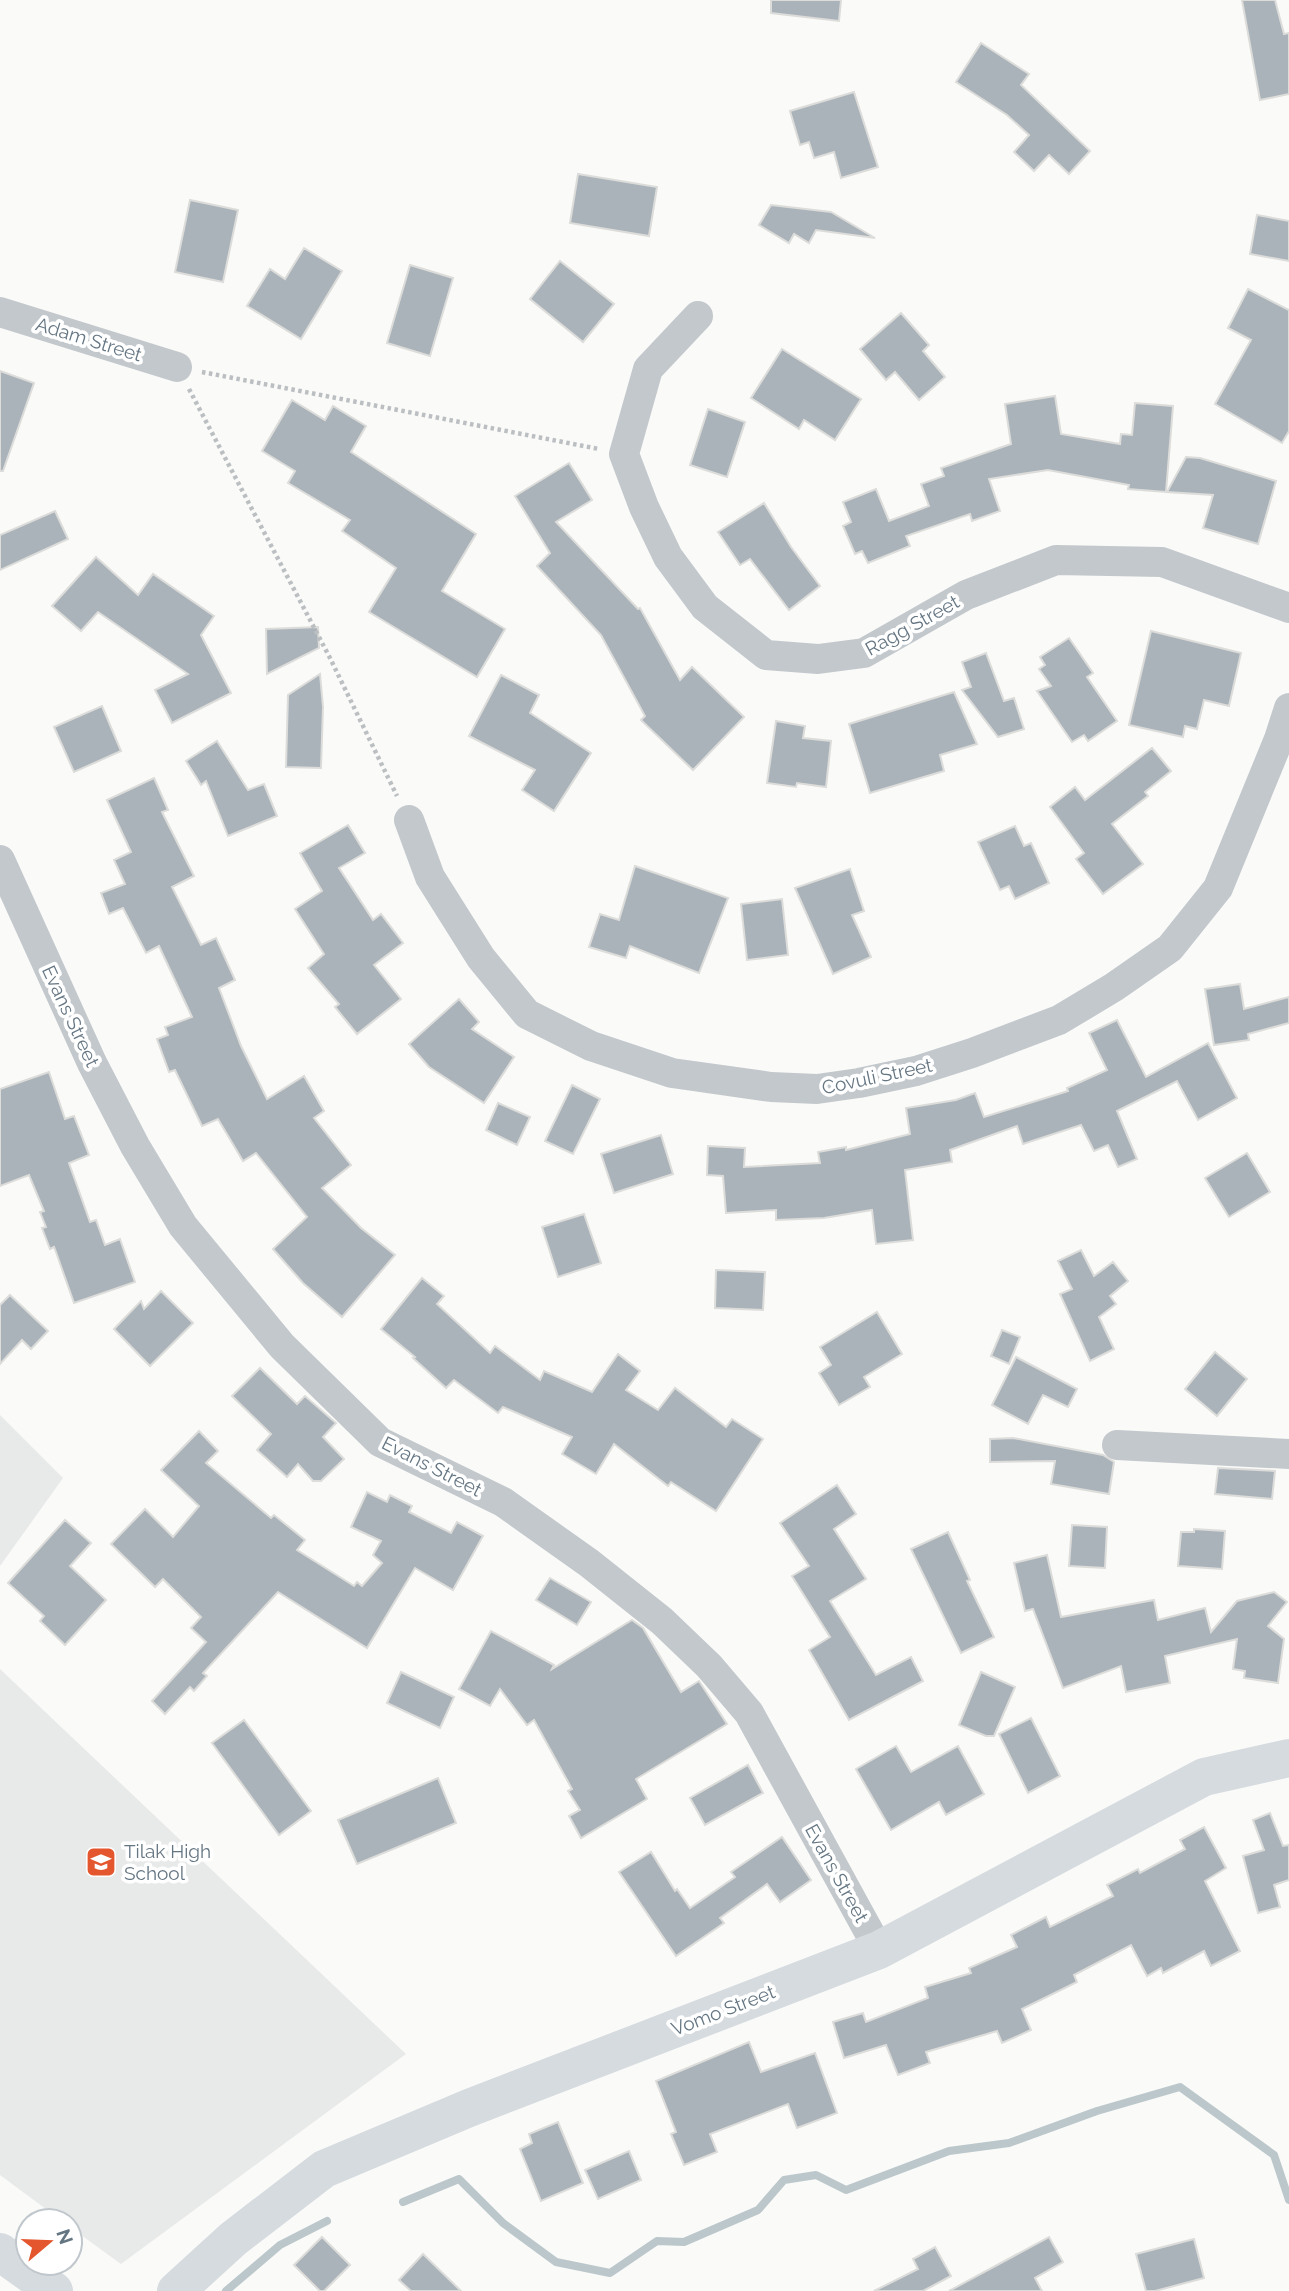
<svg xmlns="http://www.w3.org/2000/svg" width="1289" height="2291" font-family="Raleway,sans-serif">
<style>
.built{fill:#e8e9e9}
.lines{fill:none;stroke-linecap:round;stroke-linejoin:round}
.stream{stroke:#bbc7cb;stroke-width:8}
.building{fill:#aab3b9;stroke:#dcdcda;stroke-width:2}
.path{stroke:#bbbfc2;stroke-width:4.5;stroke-dasharray:3.5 3.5;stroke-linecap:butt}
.minor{stroke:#c3c8cc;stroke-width:30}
.secondary{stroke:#d6dbdf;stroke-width:38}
.labels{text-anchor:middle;stroke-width:7;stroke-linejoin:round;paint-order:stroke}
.street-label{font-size:19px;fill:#657683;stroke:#fff}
.poi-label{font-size:19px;fill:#657683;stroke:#fff;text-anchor:start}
</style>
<rect width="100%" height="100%" fill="#fafaf8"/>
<!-- built -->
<g class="built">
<path d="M0,1415L63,1478L0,1566Z"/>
<path d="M0,1669L406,2054L121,2264L70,2227V2221H62L0,2175Z"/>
</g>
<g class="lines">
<!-- stream -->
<g class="stream">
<path d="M403,2202L459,2179L503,2223L556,2262L610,2273L657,2241L684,2242L758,2210L784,2180L816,2175L846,2190L949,2151L1009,2143L1097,2111L1180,2087L1274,2155L1289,2200"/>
<path d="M226,2291L280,2245L327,2221"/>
</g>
</g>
<!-- building -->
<g class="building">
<path d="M771,0H841L839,21L771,13Z"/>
<path d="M1242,0H1275L1284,34L1289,33V94L1260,100Z"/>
<path d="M981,43L1029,74L1021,85L1090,151L1069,174L1049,155L1034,171L1014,152L1029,135L1007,115L956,82Z"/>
<path d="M854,92L878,167L841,178L834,152L814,158L809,142L800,145L790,111Z"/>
<path d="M578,174L657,187L649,236L570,223Z"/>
<path d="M190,200L238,210L223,282L175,272Z"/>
<path d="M771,205L831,212L875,238L816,230L809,243L794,234L789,243L759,225Z"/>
<path d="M1257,215L1289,221V261L1250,254Z"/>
<path d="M304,248L342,271L301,339L247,306L270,269L285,279Z"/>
<path d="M560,261L614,304L583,342L530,299Z"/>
<path d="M410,265L453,278L430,356L387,343Z"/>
<path d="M1248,289L1289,310V431L1282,443L1215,404L1251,340L1228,328Z"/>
<path d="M901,313L929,345L923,351L945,377L919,400L895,372L886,380L860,349Z"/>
<path d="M782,349L861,399L835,440L804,420L799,429L751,398Z"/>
<path d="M0,371L34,383L3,471H0Z"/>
<path d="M1055,396L1061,434L1120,444L1121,434L1132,435L1135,403L1173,406L1166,492L1128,489L1129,485L1048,470L989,479L1000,511L972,521L970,514L906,536L910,546L868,563L862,551L855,554L843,526L851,522L843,502L876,489L889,521L929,506L921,484L944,476L941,468L1011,444L1005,404Z"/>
<path d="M292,400L325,420L333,406L366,426L351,452L476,534L442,591L505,629L477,677L369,612L396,568L342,531L350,520L288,483L295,471L262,451Z"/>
<path d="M708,409L745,422L727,477L690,465Z"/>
<path d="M1186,457L1200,458L1276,481L1258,544L1203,528L1213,495L1167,492Z"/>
<path d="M569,463L592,500L556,522L638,609L640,608L680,680L692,667L744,717L693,770L641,720L645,716L601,635L537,566L550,553L515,496Z"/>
<path d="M764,503L791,547L820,586L789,610L750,559L740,565L718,532Z"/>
<path d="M55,511L68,539L0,570V535Z"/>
<path d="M96,557L138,595L153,574L214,616L201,635L231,693L172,723L155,690L188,674L98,612L81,631L52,606Z"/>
<path d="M318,627L319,648L267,674L266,629Z"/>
<path d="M1151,631L1241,653L1229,706L1204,700L1197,729L1185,726L1183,737L1129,725Z"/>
<path d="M1069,638L1093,673L1087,677L1117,721L1088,741L1084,735L1072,742L1037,691L1051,686L1039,669L1045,665L1040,657Z"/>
<path d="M986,653L1004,701L1014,698L1024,729L998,737L962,690L971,687L962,662Z"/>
<path d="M320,674L323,707L321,768L286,767L288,695Z"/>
<path d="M501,675L539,695L530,713L591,753L554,811L522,790L535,770L469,736Z"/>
<path d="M954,692L977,744L940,755L944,771L870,793L849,724Z"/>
<path d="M102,706L121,751L74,772L54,727Z"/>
<path d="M776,721L805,726L803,738L831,741L826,787L797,783L796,787L767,783Z"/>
<path d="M217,741L248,790L264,784L277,816L228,836L206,781L201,785L186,761Z"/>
<path d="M1152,748L1171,771L1145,792L1148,796L1112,824L1143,864L1103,894L1076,859L1084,853L1050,807L1075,787L1085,800Z"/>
<path d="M154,778L168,810L162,812L194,876L172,887L201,945L216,938L235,980L219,988L241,1046L267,1099L304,1076L324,1111L314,1118L351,1165L322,1188L361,1228L395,1255L342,1317L303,1283L273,1249L307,1217L256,1153L243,1161L218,1119L202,1126L175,1070L169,1072L157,1039L168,1035L165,1027L192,1017L159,946L146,953L123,908L109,914L101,893L125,884L114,860L131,852L107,800Z"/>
<path d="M348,825L365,853L339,868L373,920L381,914L403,943L374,965L401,999L357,1034L335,1007L339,1004L308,968L324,954L295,909L322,891L300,853Z"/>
<path d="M1015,826L1024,846L1031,843L1049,883L1015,899L1009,886L1000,890L978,842Z"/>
<path d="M635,866L728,898L699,973L630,946L626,958L589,947L600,914L619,920Z"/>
<path d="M850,869L864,911L852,915L871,957L833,974L795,888Z"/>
<path d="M782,899L788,955L747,960L741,904Z"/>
<path d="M1240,984L1244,1009L1289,997V1023L1248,1034L1249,1040L1214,1045L1205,989Z"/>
<path d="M459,999L479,1022L472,1029L514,1057L484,1103L429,1067L409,1044Z"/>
<path d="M1117,1020L1146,1077L1208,1043L1237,1098L1198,1120L1177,1081L1117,1111L1137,1159L1118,1167L1108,1145L1094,1151L1081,1125L1023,1144L1017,1126L950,1150L952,1162L905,1170L913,1240L876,1244L872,1210L824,1218L776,1220V1210L726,1213L723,1176L707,1175L708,1146L745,1148L744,1167L820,1163L818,1152L846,1147V1150L910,1134L906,1108L956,1100L975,1093L984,1117L1068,1091L1067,1088L1107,1070L1089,1033Z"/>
<path d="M49,1072L65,1119L74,1116L89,1155L69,1163L90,1222L96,1220L105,1245L120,1239L135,1282L74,1303L56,1252L54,1247L50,1249L42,1228L46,1227L40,1212L44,1211L29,1175L0,1186V1089Z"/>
<path d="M572,1085L600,1099L573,1154L545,1141Z"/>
<path d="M498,1103L530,1117L517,1145L486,1130Z"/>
<path d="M661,1135L673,1174L614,1193L601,1154Z"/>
<path d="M1247,1153L1270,1192L1229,1217L1205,1178Z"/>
<path d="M584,1214L601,1263L558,1277L542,1227Z"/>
<path d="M1081,1250L1094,1276L1113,1262L1128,1281L1110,1296L1116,1304L1099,1317L1114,1349L1090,1361L1060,1294L1072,1289L1058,1261Z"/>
<path d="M716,1270L765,1272L763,1310L715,1308Z"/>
<path d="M422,1278L444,1296L437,1304L490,1353L495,1346L540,1380L544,1371L592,1392L618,1354L640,1371L626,1390L658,1410L675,1388L726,1427L732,1419L763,1439L716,1511L671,1482L668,1486L614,1444L596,1474L562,1454L572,1437L503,1407L498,1413L454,1380L446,1388L413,1358L415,1357L381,1329Z"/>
<path d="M161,1291L193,1323L150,1366L114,1329L141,1301L144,1309Z"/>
<path d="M10,1295L48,1331L31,1349L22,1340L0,1364V1305Z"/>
<path d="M877,1312L902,1354L864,1377L870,1387L839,1405L819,1373L831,1365L820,1347Z"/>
<path d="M1002,1330L1020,1337L1009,1364L991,1356Z"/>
<path d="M1215,1352L1247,1379L1217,1416L1185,1389Z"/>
<path d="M1016,1357L1077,1389L1068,1407L1043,1395L1028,1424L992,1405Z"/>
<path d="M260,1368L297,1404L305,1396L336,1423L323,1437L344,1459L321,1481H313L298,1464L287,1477L257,1450L271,1434L232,1396Z"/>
<path d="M199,1431L218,1451L206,1463L271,1518L274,1515L305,1540L297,1550L354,1586L357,1582L362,1586L382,1563L373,1555L381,1541L351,1527L367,1492L387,1502L390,1495L412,1506L409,1512L451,1533L457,1522L483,1536L453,1590L415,1568L367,1648L278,1592L203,1673L207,1676L194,1691L190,1687L165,1714L152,1701L206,1642L191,1628L201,1617L163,1579L155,1587L111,1544L145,1509L173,1537L199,1506L161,1470Z"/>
<path d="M1013,1438L1103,1455L1114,1462L1109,1494L1051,1484L1055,1461L990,1462V1439Z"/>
<path d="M1218,1468L1275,1471L1272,1499L1215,1494Z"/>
<path d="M837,1485L856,1514L834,1529L866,1579L830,1601L876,1675L911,1657L923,1681L849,1720L809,1650L830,1637L792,1576L809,1566L780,1523Z"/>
<path d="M65,1520L91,1543L70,1566L106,1600L65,1645L40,1621L44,1616L8,1583Z"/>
<path d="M1072,1525L1107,1527L1105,1568L1069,1566Z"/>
<path d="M1194,1529L1225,1531L1222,1569L1178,1566L1181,1532H1194Z"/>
<path d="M948,1532L970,1580L967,1581L994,1637L961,1653L911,1549Z"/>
<path d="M1047,1555L1061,1617L1154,1600L1158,1620L1205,1608L1211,1632L1237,1601L1274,1592L1287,1602L1268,1626L1284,1639L1278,1683L1244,1678L1245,1671L1233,1669L1237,1639L1165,1656L1170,1683L1126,1692L1121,1666L1063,1688L1033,1609L1025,1611L1014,1563Z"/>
<path d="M550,1578L591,1602L577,1625L536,1600Z"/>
<path d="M632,1620L643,1628L681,1692L699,1681L727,1724L636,1779L647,1799L581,1838L569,1816L580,1810L568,1791L572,1789L534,1720L527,1725L500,1689L490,1706L459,1689L491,1631L554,1665L552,1669Z"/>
<path d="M401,1672L454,1697L440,1728L387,1703Z"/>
<path d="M981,1672L1015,1687L994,1736H986L959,1725Z"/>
<path d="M1031,1718L1060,1776L1028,1793L999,1734Z"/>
<path d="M244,1720L311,1811L279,1835L212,1743Z"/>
<path d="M896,1746L911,1772L958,1746L984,1794L946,1815L939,1802L891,1830L856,1769Z"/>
<path d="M748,1765L763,1793L705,1825L690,1798Z"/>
<path d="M438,1778L456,1823L357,1864L338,1820Z"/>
<path d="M1270,1813L1283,1846L1289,1845V1880L1274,1885L1280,1907L1258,1913L1243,1856L1264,1850L1253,1820Z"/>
<path d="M1204,1827L1226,1868L1205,1881L1240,1951L1211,1966L1204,1951L1163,1973L1161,1968L1147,1976L1131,1945L1074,1975L1077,1982L1022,2009L1031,2030L1002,2043L997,2031L926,2052L930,2063L898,2075L886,2045L844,2058L833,2022L863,2013L866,2022L928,1998L925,1987L971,1973L969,1968L1017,1947L1011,1935L1046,1917L1050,1927L1113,1896L1107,1885L1138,1869L1140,1873L1185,1849L1180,1840Z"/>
<path d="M782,1837L811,1880L780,1902L767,1884L720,1918L724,1923L676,1956L619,1872L651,1852L675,1891L677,1889L690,1908L735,1877L731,1872Z"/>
<path d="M749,2042L761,2072L815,2053L837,2113L797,2128L788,2104L710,2134L717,2152L684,2165L671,2134L676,2132L656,2081Z"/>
<path d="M558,2122L583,2183L541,2201L520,2149L532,2143L529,2134Z"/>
<path d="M629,2151L641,2180L598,2199L585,2170Z"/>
<path d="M322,2237L350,2265L324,2291H320L294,2265Z"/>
<path d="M1049,2237L1063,2262L1035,2278L1042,2291H949Z"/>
<path d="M1194,2239L1204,2278L1155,2291H1146L1136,2254Z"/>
<path d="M935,2247L951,2276L923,2291H874L918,2269L913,2259Z"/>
<path d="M423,2254L461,2291H411L399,2280Z"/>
</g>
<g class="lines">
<!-- path -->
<g class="path">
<path d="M202,372L599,449"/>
<path d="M189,389L330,658L397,796"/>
</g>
<!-- minor -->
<g class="minor">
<path d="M0,312L177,367"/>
<path d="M698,316L648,369L624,454L644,507L668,557L705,607L766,655L818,659L864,653L966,595L1056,560L1162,562L1289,608"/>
<path d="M409,820L430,877L481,958L527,1014L591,1046L672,1073L771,1087L817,1089L859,1083L916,1071L972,1053L1059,1020L1114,987L1170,948L1218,888L1279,739L1289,708"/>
<path d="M0,860L92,1063L135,1146L183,1226L282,1346L380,1442L503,1502L589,1563L662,1621L709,1666L749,1713L879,1950"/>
<path d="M1117,1445L1289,1454"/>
</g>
<!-- secondary -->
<g class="secondary">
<path d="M0,2252L54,2291"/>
<path d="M176,2291L233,2239L324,2169L469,2108L879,1950L1204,1777L1289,1758"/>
</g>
</g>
<!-- icons -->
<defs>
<g id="school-square" transform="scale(1.575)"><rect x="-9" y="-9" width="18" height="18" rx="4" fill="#e4572e" stroke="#fff"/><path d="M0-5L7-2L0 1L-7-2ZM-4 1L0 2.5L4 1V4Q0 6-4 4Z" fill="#fff"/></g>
</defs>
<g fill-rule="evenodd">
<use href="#school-square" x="101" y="1862"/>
</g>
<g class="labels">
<!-- street labels -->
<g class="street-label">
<text transform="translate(89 339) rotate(17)" y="7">Adam Street</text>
<text transform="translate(912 625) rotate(-29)" y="7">Ragg Street</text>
<text transform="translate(71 1016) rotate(65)" y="7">Evans Street</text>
<text transform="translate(877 1076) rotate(-12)" y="7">Covuli Street</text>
<text transform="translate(432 1466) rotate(27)" y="7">Evans Street</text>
<text transform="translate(837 1873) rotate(61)" y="7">Evans Street</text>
<text transform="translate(723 2010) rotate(-21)" y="7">Vomo Street</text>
</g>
<!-- poi labels -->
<g class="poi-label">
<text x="124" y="1858">Tilak High<tspan x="124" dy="22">School</tspan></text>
</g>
</g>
<!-- north arrow -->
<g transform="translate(49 2242) rotate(71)"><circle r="33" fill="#ffffff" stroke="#c1c8cd" stroke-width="2"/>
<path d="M0-5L12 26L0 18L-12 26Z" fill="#e4572e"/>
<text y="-10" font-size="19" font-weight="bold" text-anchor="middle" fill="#657683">N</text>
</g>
</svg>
